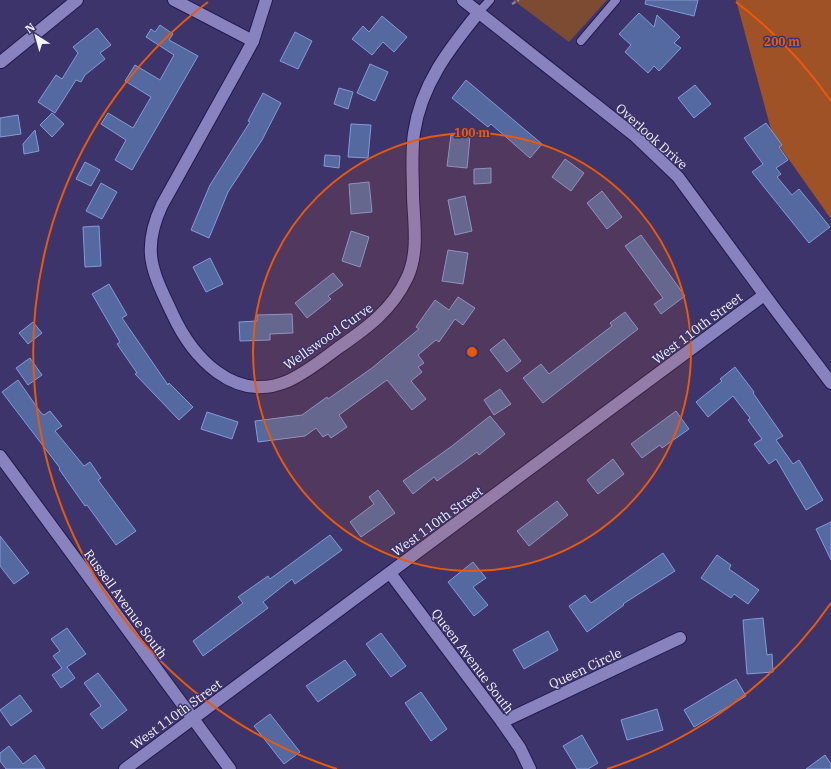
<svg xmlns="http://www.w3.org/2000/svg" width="831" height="769" font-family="'IBM Plex Serif',serif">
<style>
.green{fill:#7c4b31}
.forest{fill:#9e5226}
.building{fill:#5569a1;stroke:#849ad6}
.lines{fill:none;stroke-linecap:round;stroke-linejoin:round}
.lane-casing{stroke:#25194e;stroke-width:10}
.street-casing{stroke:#25194e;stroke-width:14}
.path{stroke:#8882a6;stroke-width:2.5;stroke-dasharray:4 2;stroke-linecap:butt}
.lane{stroke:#8882bf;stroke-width:8}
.street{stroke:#8882bf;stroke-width:12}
.ring{fill:none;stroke:#e8590c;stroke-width:2}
.labels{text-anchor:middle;stroke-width:3;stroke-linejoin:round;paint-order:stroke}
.street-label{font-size:13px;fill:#f3f3fa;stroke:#3d346b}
.centre{fill:#e8590c;stroke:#3d346b;stroke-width:2}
.ring-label{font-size:12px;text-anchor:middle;font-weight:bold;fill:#e8590c;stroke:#3d346b;stroke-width:3;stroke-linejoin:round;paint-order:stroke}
</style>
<rect width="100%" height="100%" fill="#3d346b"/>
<!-- green -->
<path class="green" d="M513,0H607L569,42Z"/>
<!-- forest -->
<path class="forest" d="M736,0H831V219L773,137Z"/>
<!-- building -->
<g class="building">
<path d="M646,0H698L694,16L645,4Z"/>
<path d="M639,13L654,27L657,15L680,37L674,43L681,48L659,71L654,66L648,73L625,52L631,45L619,34Z"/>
<path d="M382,16L407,37L394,52L383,42L372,55L352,39L363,26L369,32Z"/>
<path d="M160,25L173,34L169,40L198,56L132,170L115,160L126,140L101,124L108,113L133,128L151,97L125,81L135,65L160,80L174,55L146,37L151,29L155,32Z"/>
<path d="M97,28L111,45L100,53L105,59L85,75L81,82L76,80L55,113L38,102L56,75L62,79L78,53L73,47Z"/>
<path d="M295,32L312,41L298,69L280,61Z"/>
<path d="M370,64L388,72L375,101L357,93Z"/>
<path d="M466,80L542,144L530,158L491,124L488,127L452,98Z"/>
<path d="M695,85L711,104L694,118L678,98Z"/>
<path d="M339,88L353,92L348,109L334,104Z"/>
<path d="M263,93L281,103L262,140L228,192L209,238L191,230L210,185L250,122L248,121Z"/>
<path d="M52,113L64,124L52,137L40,125Z"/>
<path d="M18,115L21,134L0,137V118Z"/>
<path d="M766,123L782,145L779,147L788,160L776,168L781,174L777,177L792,195L799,189L830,227L809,243L752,172L763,164L744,138Z"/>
<path d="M351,124L371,125L368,158L348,157Z"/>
<path d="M35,130L39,151L24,154L23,144Z"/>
<path d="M451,135L470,137L467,168L447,166Z"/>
<path d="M325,155L340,156L339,168L324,166Z"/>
<path d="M565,159L584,173L571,191L552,177Z"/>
<path d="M85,162L100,170L91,186L76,179Z"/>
<path d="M491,168V183L474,184V169Z"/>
<path d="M369,182L372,212L351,214L349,184Z"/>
<path d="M101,183L117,192L102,219L86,211Z"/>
<path d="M602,191L622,217L607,229L587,203Z"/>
<path d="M465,196L472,231L455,235L448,200Z"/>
<path d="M99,226L101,266L85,267L83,227Z"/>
<path d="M351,231L369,237L360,267L342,261Z"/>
<path d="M641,235L685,296L661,314L654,304L663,298L625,246Z"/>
<path d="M448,250L468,253L463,284L442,281Z"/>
<path d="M210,258L223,284L206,292L193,267Z"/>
<path d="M333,273L343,285L328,296L331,299L307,318L295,303Z"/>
<path d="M109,284L127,315L122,318L168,385L169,383L193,407L179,420L135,374L137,373L117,344L120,342L92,294Z"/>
<path d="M458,297L475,308L463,325L455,319L439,342L436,340L418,355L424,363L418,367L422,372L411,381L426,399L412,410L387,380L339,415L347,427L331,438L328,434L323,437L316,428L305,436L258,442L255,421L302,415L327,397L328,399L372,368L419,329L416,327L435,300L449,310Z"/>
<path d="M625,312L638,329L543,403L523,378L541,364L549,374L612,326L610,323Z"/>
<path d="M292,314L293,333L270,334V340L240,341L239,322L257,321V315Z"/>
<path d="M33,322L42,333L28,344L19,333Z"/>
<path d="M504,339L521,361L507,372L490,350Z"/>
<path d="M30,358L42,375L28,385L16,368Z"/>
<path d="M735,367L754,392L753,393L783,436L776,440L793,464L799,460L823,500L806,510L776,459L769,464L754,444L762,439L748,420L750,418L733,396L708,417L696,402L722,381L720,379Z"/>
<path d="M18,380L41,413L44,415L50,411L62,426L55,431L84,466L90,462L101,478L98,480L136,531L116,545L87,505L85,506L59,469L60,468L2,392Z"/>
<path d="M500,389L511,404L494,415L484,400Z"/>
<path d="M676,411L689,429L662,448L660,445L642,458L631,444Z"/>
<path d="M207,412L238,422L232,439L201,429Z"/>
<path d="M490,416L505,434L479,455L477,452L437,481L434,477L413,494L403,481L452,446Z"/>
<path d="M613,459L624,474L598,494L587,480Z"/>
<path d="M378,490L395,513L361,537L350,522L374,504L369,497Z"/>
<path d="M557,501L568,515L529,546L517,531Z"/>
<path d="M831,522V560L816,529Z"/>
<path d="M330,535L342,550L295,584L292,579L263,602L268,608L203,656L193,641L243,603L238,597L268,576L270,579Z"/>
<path d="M0,536L29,573L14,584L0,566Z"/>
<path d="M663,553L675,571L623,604L624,605L587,632L569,606L585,595L591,603Z"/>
<path d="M717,555L731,565L729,569L759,590L748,604L734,594L731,598L701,578Z"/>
<path d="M473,562L486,578L473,587L488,605L474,616L448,582Z"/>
<path d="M763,618L767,655L772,654L773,672L747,674L743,620Z"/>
<path d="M67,628L86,654L67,667L75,678L61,688L52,675L62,668L53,656L60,651L51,639Z"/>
<path d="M548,631L558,650L524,669L513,650Z"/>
<path d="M381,633L406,666L391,677L366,644Z"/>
<path d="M345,660L356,675L318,702L306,686Z"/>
<path d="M98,673L127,710L102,729L90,714L101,706L84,683Z"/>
<path d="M736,679L746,696L694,727L684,710Z"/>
<path d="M421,692L447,729L431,741L405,703Z"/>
<path d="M20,695L32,711L11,726L0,710Z"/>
<path d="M657,709L663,730L627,740L621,720Z"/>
<path d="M270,714L300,752L284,764L254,726Z"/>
<path d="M582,735L598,763L588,769H577L563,746Z"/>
<path d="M9,746L23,764L35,755L45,769H6L0,761V753Z"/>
<path d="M825,755L831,764V769H806Z"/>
</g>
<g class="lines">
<!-- lane casing -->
<g class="lane-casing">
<g id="lane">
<path d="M479,12L490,0"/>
<path d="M581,41L616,0"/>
</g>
</g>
<!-- street casing -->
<g class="street-casing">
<g id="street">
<path d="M174,0L253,41"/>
<path d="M266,0L253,41L246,54L162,205C141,250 152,271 172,313C192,357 234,404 288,381C306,373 322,360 338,348C367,328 392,310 407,278C419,253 414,224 413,197C413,176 411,154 414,133C421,85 449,49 479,12"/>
<path d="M463,0L634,135L678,177L775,309L831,383"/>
<path d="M1,62L77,0"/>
<path d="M0,456L230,769"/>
<path d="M390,573L502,722L520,748L530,769"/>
<path d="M502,722L680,638"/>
<path d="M125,769L764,295"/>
</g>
</g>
<!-- path -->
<path class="path" d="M512,4L519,0"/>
<!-- lane -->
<use href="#lane" class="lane"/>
<!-- street -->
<use href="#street" class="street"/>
</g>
<!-- distance rings -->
<circle cx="472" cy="352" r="219" fill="#e8590c" fill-opacity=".12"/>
<g class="ring">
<circle cx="472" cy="352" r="219"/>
<path d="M831 603A438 438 0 0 1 607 769M337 769A438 438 0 0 1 208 2M736 2A438 438 0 0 1 831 101"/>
</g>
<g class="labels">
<!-- street labels -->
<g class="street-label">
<text transform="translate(652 136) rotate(42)" y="5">Overlook Drive</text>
<text transform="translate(697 328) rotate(-37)" y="5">West 110th Street</text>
<text transform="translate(328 336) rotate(-35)" y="5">Wellswood Curve</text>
<text transform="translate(437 521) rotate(-36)" y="5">West 110th Street</text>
<text transform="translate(126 604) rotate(54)" y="5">Russell Avenue South</text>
<text transform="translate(473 661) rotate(53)" y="5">Queen Avenue South</text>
<text transform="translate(585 668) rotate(-25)" y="5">Queen Circle</text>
<text transform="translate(176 714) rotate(-36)" y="5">West 110th Street</text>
</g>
</g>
<circle cx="472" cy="352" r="6" class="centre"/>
<g class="ring-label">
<text x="782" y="46">200 m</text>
<text x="472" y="137">100 m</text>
</g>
<!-- north arrow -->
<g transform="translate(36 36) rotate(323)" stroke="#3d346b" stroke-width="3" paint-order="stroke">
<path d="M0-3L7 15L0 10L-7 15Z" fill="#f3f3fa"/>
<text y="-6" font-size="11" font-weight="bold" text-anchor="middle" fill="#f3f3fa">N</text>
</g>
</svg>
